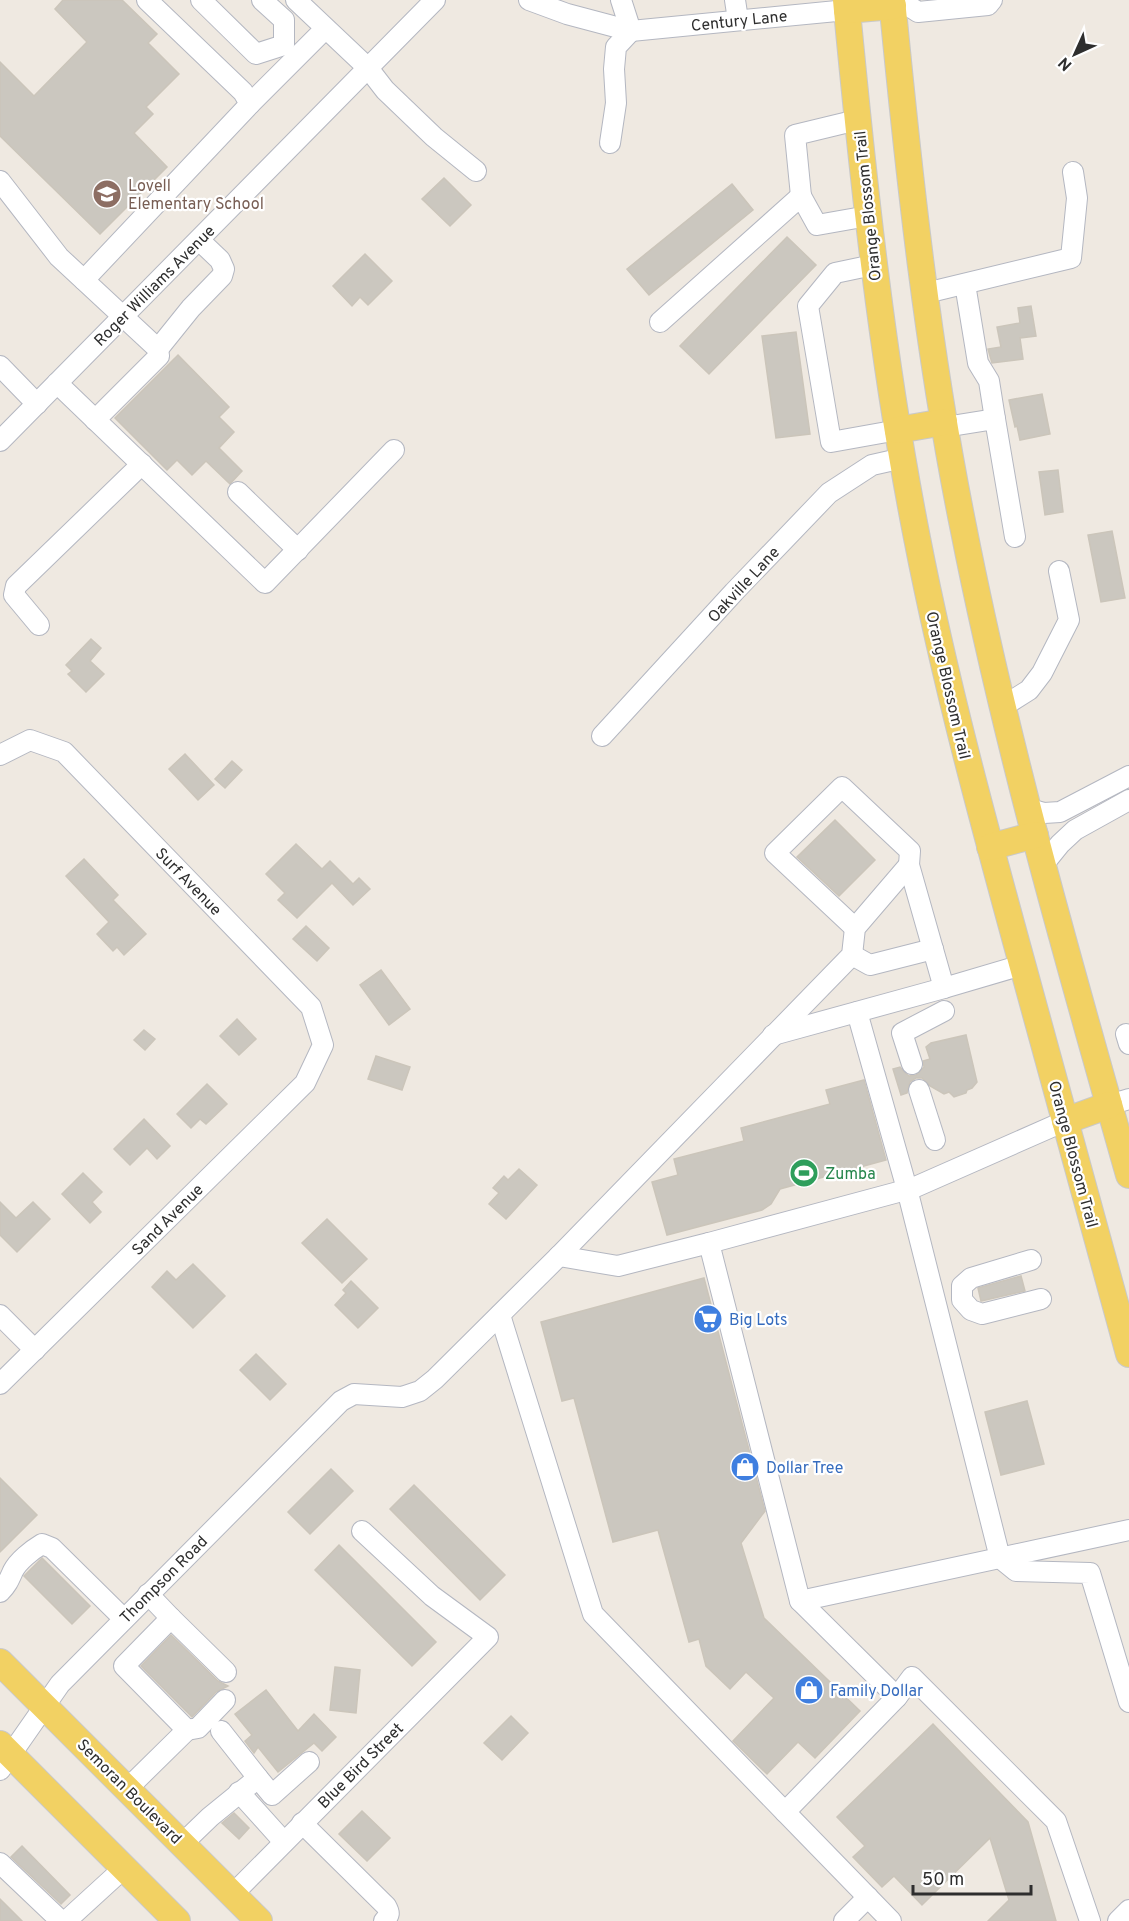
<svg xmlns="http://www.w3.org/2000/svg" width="1129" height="1921" font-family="Overpass,sans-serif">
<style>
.building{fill:#cbc7bf;stroke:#cbc5ba;stroke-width:1.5}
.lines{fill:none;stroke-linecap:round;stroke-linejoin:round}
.minor-casing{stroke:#b4b7c1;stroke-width:22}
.major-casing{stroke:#c9c9c9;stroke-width:28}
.minor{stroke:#fff;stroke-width:20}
.major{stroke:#f2d163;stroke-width:26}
.labels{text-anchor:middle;stroke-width:4.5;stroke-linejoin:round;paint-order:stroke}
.street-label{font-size:16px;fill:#2e2e2e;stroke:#fff}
.education-label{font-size:16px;fill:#785e54;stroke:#fff;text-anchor:start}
.leisure-label{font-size:16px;fill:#27864d;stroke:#fff;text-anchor:start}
.shop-label{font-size:16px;fill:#366cbe;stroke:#fff;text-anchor:start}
</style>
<rect width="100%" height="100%" fill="#efe9e1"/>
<!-- building -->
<g class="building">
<path d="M63,0H122L157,34L148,43L179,74L146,107L153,114L134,133L167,167L100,234L0,136V62L34,96L87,42L55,9Z"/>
<path d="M444,178L471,205L450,226L422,199Z"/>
<path d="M732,184L753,210L649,295L627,269Z"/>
<path d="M787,237L816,265L709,374L680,346Z"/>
<path d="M365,254L392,281L368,305L360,297L352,306L333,286Z"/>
<path d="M1031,306L1036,336L1020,338L1023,359L992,363L988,349L1001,347L997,327L1020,323L1018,308Z"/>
<path d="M796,332L810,434L776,438L762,336Z"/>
<path d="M178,355L229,407L219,417L234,432L219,448L242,471L230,484L206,461L192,475L177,460L167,470L115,418Z"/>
<path d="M1042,394L1050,434L1020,440L1017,426L1015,427L1009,400Z"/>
<path d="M1058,470L1063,512L1045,515L1039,472Z"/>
<path d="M1112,531L1125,598L1101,602L1088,535Z"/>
<path d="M91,639L101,648L90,661L104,674L86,692L68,674L72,671L66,665Z"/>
<path d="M185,754L214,785L198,800L169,769Z"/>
<path d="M232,761L242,770L225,788L215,779Z"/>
<path d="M835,820L875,860L839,896L797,857Z"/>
<path d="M296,844L322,869L330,861L353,884L359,878L370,889L353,905L332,883L297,918L278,900L285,893L266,874Z"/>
<path d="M84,859L118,895L113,900L146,934L124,955L117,947L113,951L97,934L109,922L66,876Z"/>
<path d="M306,926L329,948L317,961L293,939Z"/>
<path d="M381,970L410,1009L389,1025L360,985Z"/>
<path d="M237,1019L256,1039L239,1055L220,1036Z"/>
<path d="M144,1030L155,1039L145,1050L134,1040Z"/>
<path d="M966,1035L977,1082L972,1088L967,1090L966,1093L954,1097L949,1092L944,1094L930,1086L922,1078H916L910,1082L907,1093L901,1095L893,1069L900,1067L904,1072L909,1076L916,1075L924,1067L923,1061L930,1059L926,1047L931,1043Z"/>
<path d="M376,1056L410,1067L402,1090L368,1079Z"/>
<path d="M864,1080L886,1160L780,1189L771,1204L762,1210L667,1235L652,1182L678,1175L674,1159L744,1141L741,1128L830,1104L826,1090Z"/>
<path d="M207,1084L227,1104L206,1124L200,1119L191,1128L177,1114Z"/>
<path d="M144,1119L170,1146L157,1159L147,1148L130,1165L114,1149Z"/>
<path d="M519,1169L537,1185L506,1219L489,1204L499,1193L493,1188L504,1176L508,1180Z"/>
<path d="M83,1173L102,1192L92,1202L101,1212L90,1223L62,1194Z"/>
<path d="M0,1202L16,1218L33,1202L50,1219L17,1252L0,1235Z"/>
<path d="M327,1219L367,1259L342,1283L302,1243Z"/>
<path d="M193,1264L225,1296L193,1328L152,1287L167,1271L176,1280Z"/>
<path d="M1021,1276L1025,1291L981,1301L978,1288Z"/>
<path d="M704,1278L765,1511L741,1543L764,1618L860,1711L815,1758L798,1742L767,1774L733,1741L774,1698L746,1672L730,1689L706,1666L699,1639L689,1642L658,1530L613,1542L574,1398L562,1401L541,1322Z"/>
<path d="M351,1281L378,1308L358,1328L335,1305L346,1293L343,1290Z"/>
<path d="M256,1354L286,1384L270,1400L240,1370Z"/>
<path d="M1027,1401L1044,1464L1001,1475L985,1412Z"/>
<path d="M331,1469L353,1491L310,1534L288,1512Z"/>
<path d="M0,1478L37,1515L0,1552Z"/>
<path d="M414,1485L505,1575L480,1600L390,1509Z"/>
<path d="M339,1545L436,1642L412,1666L315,1570Z"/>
<path d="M42,1558L90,1606L72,1624L24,1576Z"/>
<path d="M171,1635L218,1681L228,1686L216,1692L192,1717L141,1666Z"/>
<path d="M335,1667L360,1670L356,1713L330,1710Z"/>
<path d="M266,1690L298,1731L314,1714L336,1737L322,1751L314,1743L278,1772L258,1747L254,1753L245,1741L252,1735L235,1714Z"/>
<path d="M511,1716L528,1733L502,1760L484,1743Z"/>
<path d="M933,1724L1028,1822L1056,1921H988L1009,1900L990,1838L922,1905L894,1876L882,1887L853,1857L865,1846L837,1817Z"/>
<path d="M362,1811L390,1838L367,1861L339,1834Z"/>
<path d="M234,1813L249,1828L239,1839L222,1823Z"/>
<path d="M22,1846L70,1895L61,1904L11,1857Z"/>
<path d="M0,1899L22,1921H0Z"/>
</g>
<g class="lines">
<!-- minor casing -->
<g class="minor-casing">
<g id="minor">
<path d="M201,0L256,54L284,45V20L262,0"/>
<path d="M296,0L368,68L385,90L434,137L476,171"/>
<path d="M529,0L567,14L631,31L847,10"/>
<path d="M621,0L631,31"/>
<path d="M735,0L738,20"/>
<path d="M904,3L918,12L988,5L992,0"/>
<path d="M250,104L325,29"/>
<path d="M610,143L616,103L614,69L616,47L631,31"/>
<path d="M0,181L59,257L158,349L159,356L95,420"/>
<path d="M801,196L795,135L857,120"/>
<path d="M873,265L835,273L808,306L831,442L898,430"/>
<path d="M84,280L250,104L243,92L147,0"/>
<path d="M965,284L978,363L989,381L995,419"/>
<path d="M926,293L1071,258L1077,198L1073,172"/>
<path d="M660,322L801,196L817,225L868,216"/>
<path d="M158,349L191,308L222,276L224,269L220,260L199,240"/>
<path d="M0,366L37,404"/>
<path d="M57,383L265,583L394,450"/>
<path d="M945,427L995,419L1015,537"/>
<path d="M0,441L435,0"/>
<path d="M238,492L298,550"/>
<path d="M39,625L14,595L16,586L142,464"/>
<path d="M1002,707L1029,690L1042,673L1069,620L1059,571"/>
<path d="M602,736L734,592L829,493L872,465L903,458"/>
<path d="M0,755L30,740L64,752L311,1007L323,1045L305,1083L0,1384"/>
<path d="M1027,808L1044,813L1060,812L1129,776"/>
<path d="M1043,865L1060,844L1075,830L1129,800"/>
<path d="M855,928L775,853L842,787L910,851L909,865L944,988L1022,965"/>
<path d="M852,955L870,965L933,949"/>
<path d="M857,1012L907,1189L1000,1558L1016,1571L1090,1573L1129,1702"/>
<path d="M1126,1034L1129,1044"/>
<path d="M773,1035L944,988"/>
<path d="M912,1064L902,1033L944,1011"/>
<path d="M919,1090L935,1140"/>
<path d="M1109,1105L1129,1099"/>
<path d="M1065,1121L913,1188L709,1243L800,1601L1129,1530"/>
<path d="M559,1256L618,1266L709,1243"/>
<path d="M1031,1260L971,1278L962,1286V1300L971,1310L982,1314L1041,1299"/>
<path d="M0,1315L35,1350"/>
<path d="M500,1315L593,1614L785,1812"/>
<path d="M0,1592C7,1585 9,1580 13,1571C18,1561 32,1550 42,1544L52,1548L124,1619"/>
<path d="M800,1601L897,1697L785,1812L891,1921"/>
<path d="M171,1618L226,1672"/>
<path d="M897,1697L912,1677L1056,1821L1090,1921"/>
<path d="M187,1730L198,1728L225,1700"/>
<path d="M0,1770L60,1684L341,1401L354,1394L402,1397L420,1391L435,1379L559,1256L852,955L855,928L909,865"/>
<path d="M258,1778L272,1795L309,1762"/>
<path d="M127,1789L187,1730L124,1666L171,1618L148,1594"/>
<path d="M239,1792L284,1842"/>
<path d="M302,1823L386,1906C390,1913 390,1915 384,1921"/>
<path d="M182,1844L210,1817L258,1778L221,1731"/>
<path d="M0,1863L61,1921"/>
<path d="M233,1894L488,1637L432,1596L362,1531"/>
<path d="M66,1921L124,1868"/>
<path d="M844,1921L868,1897"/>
<path d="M1118,1921L1129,1910"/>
</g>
</g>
<!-- major casing -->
<g class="major-casing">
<g id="major">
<path d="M846,0C863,180 882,360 917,538C946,687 986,832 1026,978C1060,1103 1095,1229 1129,1354"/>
<path d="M892,0C909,176 928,353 963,526C1006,745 1068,960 1129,1175"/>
<path d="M847,10L893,6"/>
<path d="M898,430L944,422"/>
<path d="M990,847L1035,835"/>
<path d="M1065,1121L1109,1105"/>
<path d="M0,1662L259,1921"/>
<path d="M0,1744L177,1921"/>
</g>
</g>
<!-- minor -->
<use href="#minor" class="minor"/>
<!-- major -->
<use href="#major" class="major"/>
</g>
<!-- icons -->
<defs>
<g id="school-disc" transform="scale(1.5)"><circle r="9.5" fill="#8d6e63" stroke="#fff"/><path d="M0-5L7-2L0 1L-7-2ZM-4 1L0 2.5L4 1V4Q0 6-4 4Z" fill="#fff"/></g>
<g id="stadium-disc" transform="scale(1.5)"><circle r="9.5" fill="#2e9e5b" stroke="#fff"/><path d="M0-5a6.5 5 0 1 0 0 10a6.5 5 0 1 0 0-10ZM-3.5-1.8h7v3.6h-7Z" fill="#fff"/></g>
<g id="supermarket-disc" transform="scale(1.5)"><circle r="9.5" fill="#3f7fe0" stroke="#fff"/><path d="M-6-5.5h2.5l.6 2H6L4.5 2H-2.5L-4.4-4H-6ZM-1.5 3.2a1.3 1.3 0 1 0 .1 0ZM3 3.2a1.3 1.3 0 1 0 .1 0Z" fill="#fff"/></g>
<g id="shop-disc" transform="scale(1.5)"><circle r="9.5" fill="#3f7fe0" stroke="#fff"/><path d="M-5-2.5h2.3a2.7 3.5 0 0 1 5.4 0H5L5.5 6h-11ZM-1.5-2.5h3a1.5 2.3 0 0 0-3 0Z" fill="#fff"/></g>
</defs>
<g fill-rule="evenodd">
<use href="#school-disc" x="107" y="194"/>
<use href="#stadium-disc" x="804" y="1173"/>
<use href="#supermarket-disc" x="708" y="1319"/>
<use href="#shop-disc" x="745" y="1467"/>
<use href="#shop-disc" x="809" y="1690"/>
</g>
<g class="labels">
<!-- street labels -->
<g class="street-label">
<text transform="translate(739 20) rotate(-6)" y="6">Century Lane</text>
<text transform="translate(867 206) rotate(-96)" y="6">Orange Blossom Trail</text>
<text transform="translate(154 285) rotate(-45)" y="6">Roger Williams Avenue</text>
<text transform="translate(743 584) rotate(-47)" y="6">Oakville Lane</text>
<text transform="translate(949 685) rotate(77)" y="6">Orange Blossom Trail</text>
<text transform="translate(189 881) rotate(46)" y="6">Surf Avenue</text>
<text transform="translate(1074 1154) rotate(75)" y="6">Orange Blossom Trail</text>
<text transform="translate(167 1219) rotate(-45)" y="6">Sand Avenue</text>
<text transform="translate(163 1579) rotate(-45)" y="6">Thompson Road</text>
<text transform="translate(360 1765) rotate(-45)" y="6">Blue Bird Street</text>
<text transform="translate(130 1791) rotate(45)" y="6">Semoran Boulevard</text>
</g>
<!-- education labels -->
<g class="education-label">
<text x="128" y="191">Lovell<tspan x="128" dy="18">Elementary School</tspan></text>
</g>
<!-- leisure labels -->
<g class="leisure-label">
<text x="825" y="1179">Zumba</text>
</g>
<!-- shop labels -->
<g class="shop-label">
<text x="729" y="1325">Big Lots</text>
<text x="766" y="1473">Dollar Tree</text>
<text x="830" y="1696">Family Dollar</text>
</g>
</g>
<!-- north arrow -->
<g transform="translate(1075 54) rotate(225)" stroke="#ffffff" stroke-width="4.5" paint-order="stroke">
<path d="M0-4.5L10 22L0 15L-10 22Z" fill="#2e2e2e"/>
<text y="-9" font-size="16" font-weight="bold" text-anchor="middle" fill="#2e2e2e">N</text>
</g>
<!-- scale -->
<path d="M913 1885v9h118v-9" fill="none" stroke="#2e2e2e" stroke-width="3"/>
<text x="922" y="1885" font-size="18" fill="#2e2e2e" stroke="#ffffff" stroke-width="4.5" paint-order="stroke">50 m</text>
</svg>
